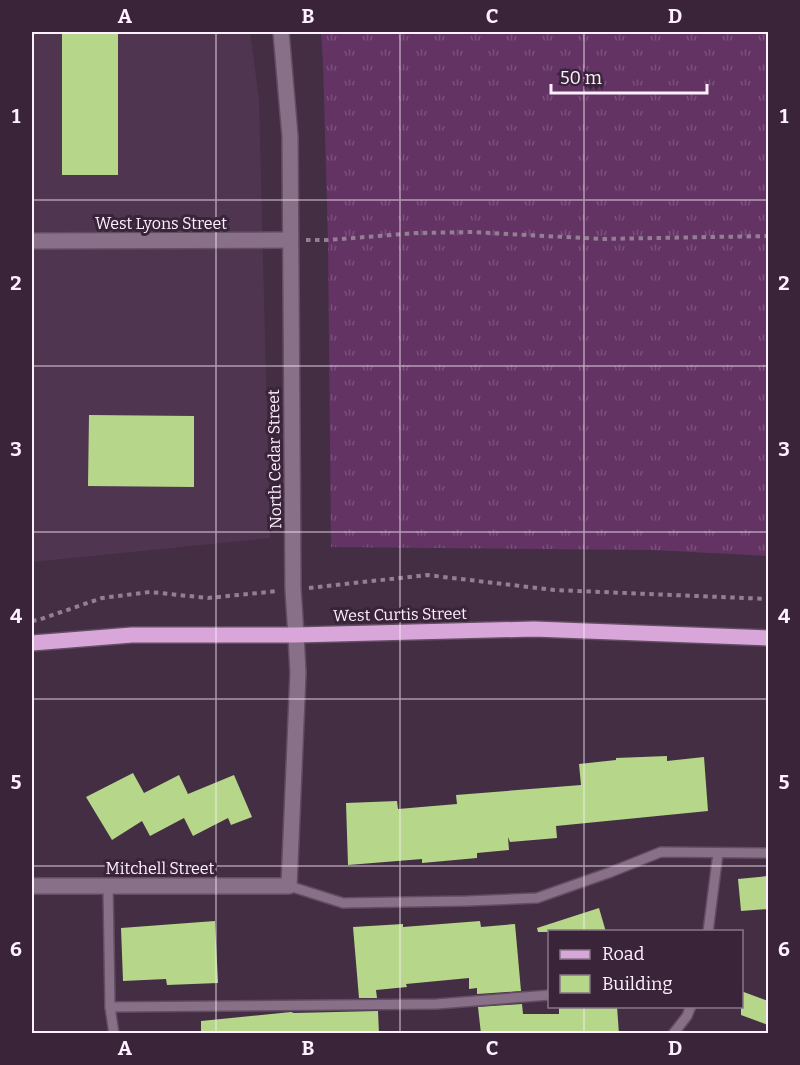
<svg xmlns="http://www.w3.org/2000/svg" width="800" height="1065" font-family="Bitter,serif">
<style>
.built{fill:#503550}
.grass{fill:url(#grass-tufts)}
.building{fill:#b6d78a}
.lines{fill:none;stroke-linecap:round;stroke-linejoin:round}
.service-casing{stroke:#624d62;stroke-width:12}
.minor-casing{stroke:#624d62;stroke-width:18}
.tertiary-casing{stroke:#624d62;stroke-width:18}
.primary-casing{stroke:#624d62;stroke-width:18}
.path{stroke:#927f92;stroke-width:4;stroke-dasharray:4.5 4.5;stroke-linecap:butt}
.service{stroke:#897089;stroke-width:9}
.minor{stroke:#897089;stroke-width:15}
.tertiary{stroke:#897089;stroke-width:15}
.primary{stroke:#d9a6da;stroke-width:15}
.grid{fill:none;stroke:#fef0fe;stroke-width:1.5;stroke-opacity:0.55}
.labels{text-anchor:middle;stroke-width:6;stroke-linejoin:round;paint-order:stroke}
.street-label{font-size:16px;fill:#fef0fe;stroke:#39243a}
.neatline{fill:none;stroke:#fef0fe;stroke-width:2}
.grid-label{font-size:20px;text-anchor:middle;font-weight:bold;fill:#fef0fe}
</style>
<defs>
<pattern id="grass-tufts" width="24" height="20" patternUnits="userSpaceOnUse" patternTransform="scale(1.5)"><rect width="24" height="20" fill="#633364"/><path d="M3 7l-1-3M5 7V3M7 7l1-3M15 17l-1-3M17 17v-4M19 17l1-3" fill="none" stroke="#7a517b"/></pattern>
</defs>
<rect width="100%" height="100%" fill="#442e44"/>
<!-- built -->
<path class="built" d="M32,32H250L259,100L270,538L32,562Z"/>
<!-- grass -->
<path class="grass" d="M321,32H768V556L653,550L331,547L328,240L323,62Z"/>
<!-- building -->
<g class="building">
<rect x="62" y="32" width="56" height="143"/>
<path d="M89,415L194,416V487L88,486Z"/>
<path d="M667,756V761L704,757L708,811L556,826L557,838L510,842L508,837L509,850L477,853V858L422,863V859L348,865L346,803L397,801L398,809L457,804L456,795L581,785L579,764L616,760V758Z"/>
<path d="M133,773L144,793L179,775L188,794L234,775L252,817L231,825L228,818L193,836L184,818L150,836L142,821L112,840L86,797Z"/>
<path d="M768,876V909L741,911L738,879Z"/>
<path d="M599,908L606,932H538L537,928Z"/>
<path d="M215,921L218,983L167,985L166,979L123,981L121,928Z"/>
<path d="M480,921L481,927L515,924L521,991L477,994V988L469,989V978L406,984L407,987L376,990L377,998H359L353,927L403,924V927Z"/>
<path d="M741,991L768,1001V1025L741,1015Z"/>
<path d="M522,1004L523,1014H559V1006H617L619,1034H481L478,1007Z"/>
<path d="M378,1011L379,1034H201V1021L291,1012L294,1013Z"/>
</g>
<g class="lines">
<!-- service casing -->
<g class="service-casing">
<g id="service">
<path d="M108,886L110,1007L114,1034"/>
<path d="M289,886L343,903L467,901L537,898L611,872L661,852L768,853"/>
<path d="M708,932L718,853"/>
<path d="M110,1007L437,1004L550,995"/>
<path d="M673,1034L687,1016L691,1006"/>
</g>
</g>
<!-- minor casing -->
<g class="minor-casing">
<g id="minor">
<path d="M32,241L290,240"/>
<path d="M32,886H289L298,673L296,635"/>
</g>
</g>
<!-- tertiary casing -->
<g class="tertiary-casing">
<path id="tertiary" d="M281,32L290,136L293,589L296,635"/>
</g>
<!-- primary casing -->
<g class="primary-casing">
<path id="primary" d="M32,643L132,635H296L534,629L768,638"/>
</g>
<!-- path -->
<g class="path">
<path d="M306,240H328L416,233L473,232L601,239L768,236"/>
<path d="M309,588L427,575L554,590L768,599"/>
<path d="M32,621L38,620L102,598L150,592L208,598L278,591"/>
</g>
<!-- service -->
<use href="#service" class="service"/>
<!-- minor -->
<use href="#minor" class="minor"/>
<!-- tertiary -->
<use href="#tertiary" class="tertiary"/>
<!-- primary -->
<use href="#primary" class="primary"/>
</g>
<!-- grid -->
<path class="grid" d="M216,32V1034M400,32V1034M584,32V932M32,200H768M32,366H768M32,532H768M32,699H768M32,866H768M584,1006V1034"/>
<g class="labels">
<!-- street labels -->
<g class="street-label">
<text x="161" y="229">West Lyons Street</text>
<text transform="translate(274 459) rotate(-91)" y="6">North Cedar Street</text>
<text transform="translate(400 614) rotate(-1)" y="6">West Curtis Street</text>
<text x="160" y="874">Mitchell Street</text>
</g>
</g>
<!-- border -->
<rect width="800" height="1065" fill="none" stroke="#39243a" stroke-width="66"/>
<!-- legend -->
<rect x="548" y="930" width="195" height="78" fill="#39243a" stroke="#887688" stroke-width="1.5"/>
<rect x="560" y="950" width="30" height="9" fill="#d9a6da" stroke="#887688" stroke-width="1.5"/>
<text x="602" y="960" font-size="18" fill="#fef0fe">Road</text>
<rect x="560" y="975" width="30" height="18" fill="#b6d78a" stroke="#887688" stroke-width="1.5"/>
<text x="602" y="990" font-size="18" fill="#fef0fe">Building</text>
<!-- scale -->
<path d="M551 84v9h156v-9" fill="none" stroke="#fef0fe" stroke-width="3"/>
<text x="560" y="84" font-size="18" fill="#fef0fe" stroke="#39243a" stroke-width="4.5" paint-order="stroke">50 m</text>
<rect x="33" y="33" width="734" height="999" class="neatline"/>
<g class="grid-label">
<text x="125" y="23">A</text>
<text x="308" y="23">B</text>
<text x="492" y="23">C</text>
<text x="675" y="23">D</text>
<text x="16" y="123">1</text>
<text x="784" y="123">1</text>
<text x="16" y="290">2</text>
<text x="784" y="290">2</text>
<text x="16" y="456">3</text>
<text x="784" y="456">3</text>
<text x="16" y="623">4</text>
<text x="784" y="623">4</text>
<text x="16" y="789">5</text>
<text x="784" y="789">5</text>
<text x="16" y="956">6</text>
<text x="784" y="956">6</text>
<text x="125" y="1055">A</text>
<text x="308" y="1055">B</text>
<text x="492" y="1055">C</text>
<text x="675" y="1055">D</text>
</g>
</svg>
